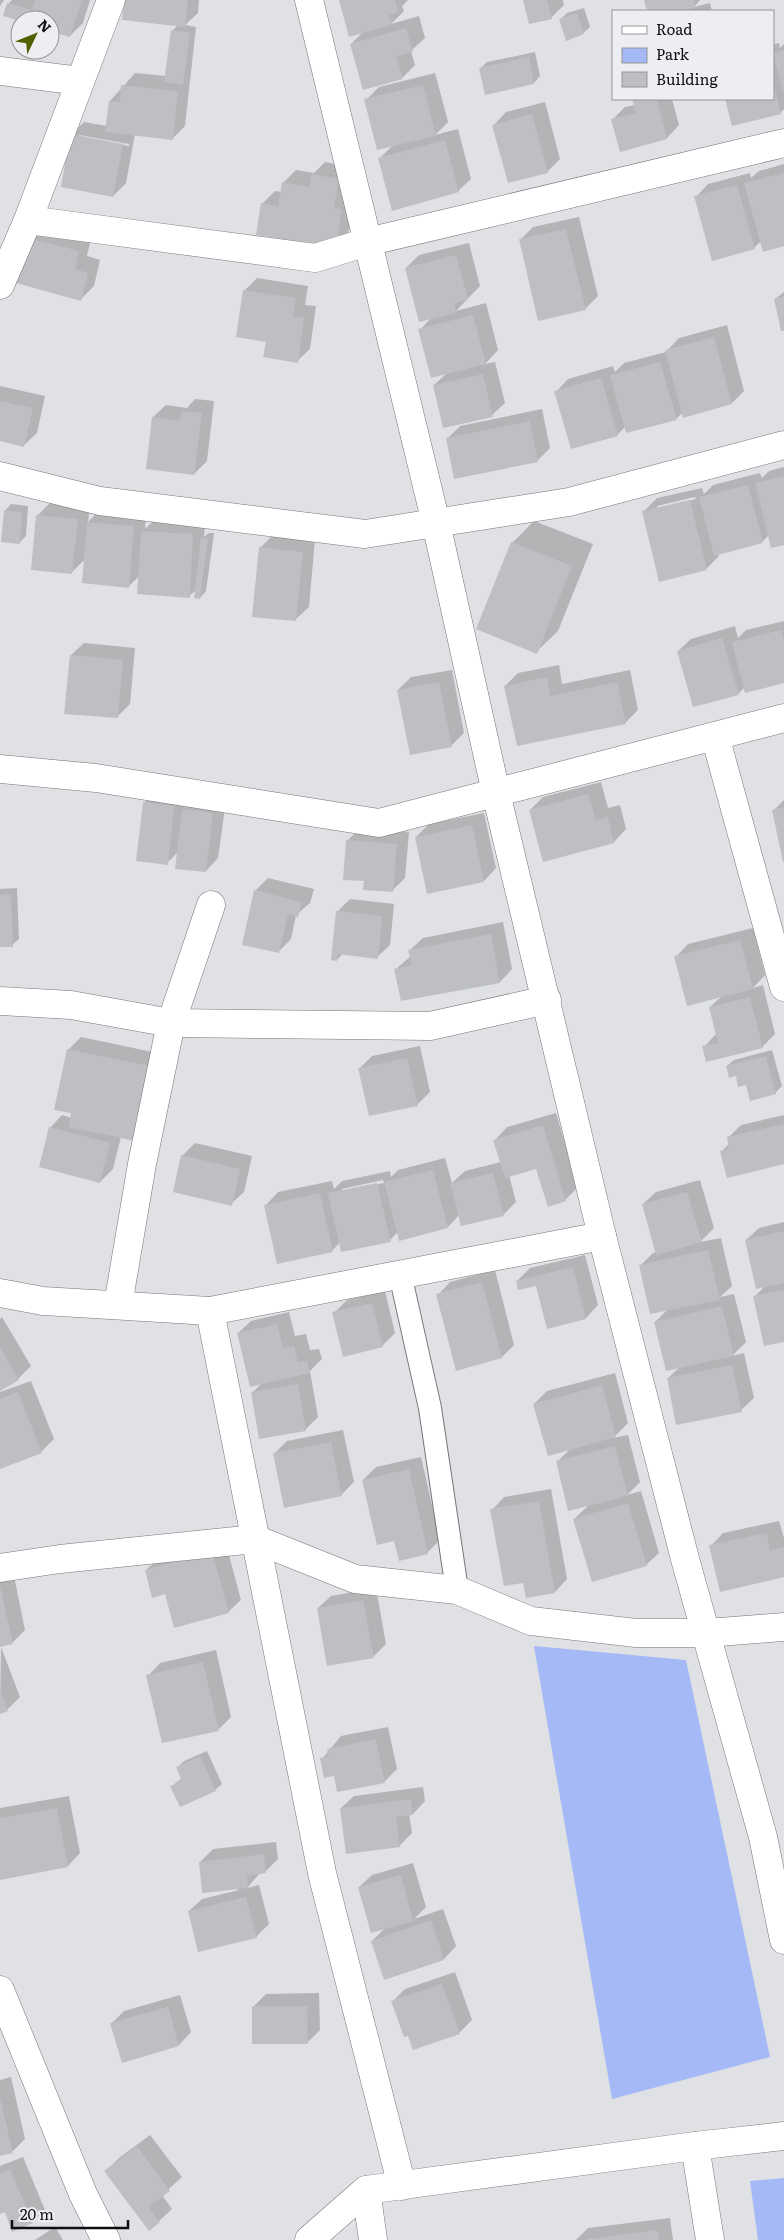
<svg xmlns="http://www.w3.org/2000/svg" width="784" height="2240" font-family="Literata,serif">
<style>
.green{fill:#a4b9f5}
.shadow{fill:#0003;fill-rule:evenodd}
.building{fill:#bebfc2}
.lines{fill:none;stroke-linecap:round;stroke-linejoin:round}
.lane-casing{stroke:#757679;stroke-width:24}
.street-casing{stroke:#757679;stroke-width:29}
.lane{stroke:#fff;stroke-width:22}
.street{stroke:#fff;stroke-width:28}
</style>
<rect width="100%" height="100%" fill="#dfe1e4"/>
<!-- green -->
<g class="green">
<path d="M534,1646L686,1660L770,2057L612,2099Z"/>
<path d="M784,2178V2240H758L750,2181Z"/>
</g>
<!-- shadow -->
<g class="shadow">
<path d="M0,0H4L0,6Z"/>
<path d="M12,0H90L83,23L70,36L50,29V20L5,15L9,3Z"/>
<path d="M126,0H199L198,13L185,25L196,27L185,126L172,139L135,134L126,183L113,196L71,135L84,122L107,126L110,101L135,73L166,76L172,31L178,25ZM79,135L129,144V146L79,137Z"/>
<path d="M340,0H408L402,6L404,11L391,24L419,16L425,38L411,51L415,65L402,78L351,44L364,31Z"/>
<path d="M524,0H563L564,5L551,18Z"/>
<path d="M645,0H700L694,7L710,3L712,11H648Z"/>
<path d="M584,8L590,27L583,33L560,20L567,13Z"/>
<path d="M779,43L780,48L784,44V109L780,113L733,124L726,99H773V45Z"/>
<path d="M535,52L540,76L534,83L481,68L487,62Z"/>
<path d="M435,73L448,122L435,135L458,129L471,179L458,191L379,159L393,145L366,100L379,87Z"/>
<path d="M633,99H672L679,125L667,138L612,120L625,107L635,105Z"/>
<path d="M545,102L560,159L547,172L494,125L506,112Z"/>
<path d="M325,162L351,167L354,197L348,234L335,247L262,204L275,191L282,192L283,183L296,170L314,173Z"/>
<path d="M784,164V245L761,241L754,248L696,197L708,184L750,173L751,178L759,171Z"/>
<path d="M579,217L598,296L585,309L520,240L533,227Z"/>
<path d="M41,226L91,238L87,256L100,260L94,286L81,299L28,238Z"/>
<path d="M469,243L480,286L456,311L486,303L498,350L485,364L495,362L505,403L492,415L434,385L447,373L420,330L432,317L406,268L419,255Z"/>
<path d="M257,278L308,286L305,305L316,306L310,349L297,361L267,341L244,291Z"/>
<path d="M784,292V330L775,299Z"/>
<path d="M727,325L744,391L732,403L683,412L676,419L626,426L617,435L556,392L568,379L613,366L615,372L624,363L666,352L679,338Z"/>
<path d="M0,386L45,396L37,433L24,445L0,440Z"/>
<path d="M195,399L214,401L207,461L194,474L153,417L166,405L187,408Z"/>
<path d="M542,409L550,448L538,460L447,439L460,426Z"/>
<path d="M784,467V544L769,535L762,542L718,553L719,556L706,569L644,511L657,498L702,488L704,494L713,485L760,473L762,478L769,471ZM695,497L696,499L657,509V506Z"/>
<path d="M50,503L90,507L88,522L101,509L146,514L145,529L155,519L205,522L204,537L209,533H214L206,591L200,598L196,590L189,596L140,575L128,587L85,559L71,573L38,515Z"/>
<path d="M11,504L28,506L26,536L20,542L5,511Z"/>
<path d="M534,521L593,544L558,631L536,652L512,543Z"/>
<path d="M273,535L315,539L309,607L296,619L260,548Z"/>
<path d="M784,621V682L745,687L738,694L678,651L691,639L735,626L738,638L746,630Z"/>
<path d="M84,643L135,648L130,704L117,717L71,655Z"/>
<path d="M559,665L562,684L630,670L638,710L625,723L505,686L518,673Z"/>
<path d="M452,670L464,733L451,746L398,690L411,677Z"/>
<path d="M601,782L608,808L620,805L626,829L614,842L543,860L530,810L543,797Z"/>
<path d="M156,790L186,794L185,808L196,797L226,801L218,858L206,871L178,852L167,863L144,803Z"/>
<path d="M784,800V858L774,810Z"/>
<path d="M484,813L496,868L484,881L416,837L429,824Z"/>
<path d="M360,828L409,832L405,878L393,890L365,880L347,841Z"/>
<path d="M268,878L314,889L310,903L296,915L291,939L278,952L255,891Z"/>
<path d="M17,888L19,939L12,945L0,946V889Z"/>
<path d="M350,899L394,904L390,945L377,957L343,953L337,960V912Z"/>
<path d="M503,922L512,969L500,982L396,969L411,956L410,950L423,938Z"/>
<path d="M753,928L765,975L753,988L763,985L775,1034L762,1047H704L717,1033L710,1007L722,996L676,957L688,944Z"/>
<path d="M81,1037L167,1055L121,1137L113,1169L100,1182L50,1128L62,1115L72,1118L68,1050Z"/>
<path d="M420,1046L430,1092L417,1105L359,1069L372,1056Z"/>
<path d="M772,1050L782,1086L775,1093L747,1084L727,1066L734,1060Z"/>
<path d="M556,1113L578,1187L565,1200L537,1167L509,1175L516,1202L503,1215H459L448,1227L398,1232L390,1240L340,1242L332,1251L266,1205L278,1192L332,1181L334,1189L342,1181L390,1171L391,1177L398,1170L445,1158L452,1183L465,1171L501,1162L495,1140L507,1127ZM383,1180L384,1183L342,1191V1189Z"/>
<path d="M784,1115V1163L722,1151L730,1143L728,1138L741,1125Z"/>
<path d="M195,1143L252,1156L244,1192L231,1204L182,1156Z"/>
<path d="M700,1180L714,1228L700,1242L721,1238L732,1286L720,1297L734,1294L746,1342L732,1356L744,1353L754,1398L741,1410L668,1378L680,1367L655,1322L668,1309L640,1266L653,1253L656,1252L643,1204L656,1192Z"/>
<path d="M784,1222V1341L754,1297L765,1286L746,1240L759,1228Z"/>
<path d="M585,1255L598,1305L586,1318L537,1284L517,1281L530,1268Z"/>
<path d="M495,1270L514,1345L502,1357L438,1295L450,1282Z"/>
<path d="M385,1291L395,1333L382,1346L334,1313L347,1300Z"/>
<path d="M289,1312L295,1336L306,1334L310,1350L319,1349L322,1359L310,1371L318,1417L305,1430L252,1393L263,1382L238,1333L251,1321Z"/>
<path d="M2,1317L31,1366L18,1379L0,1389V1319Z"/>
<path d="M615,1373L628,1423L613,1438L628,1435L640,1482L627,1495L641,1491L659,1553L646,1565L574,1519L590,1504L557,1462L571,1448L534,1404L547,1391Z"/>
<path d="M31,1381L54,1439L41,1452L0,1468V1392Z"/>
<path d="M343,1430L354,1482L341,1495L275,1453L287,1441Z"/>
<path d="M421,1457L440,1540L427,1553L395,1539L363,1480L376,1467Z"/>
<path d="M551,1489L567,1579L555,1592L524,1581L492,1510L504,1497Z"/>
<path d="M779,1521L784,1538V1576L711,1546L723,1533Z"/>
<path d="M225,1540L241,1600L228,1612L166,1593L146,1570L159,1558Z"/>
<path d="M14,1576L25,1630L12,1643L0,1645V1579Z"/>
<path d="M376,1588L386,1644L373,1657L318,1608L331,1596Z"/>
<path d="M1,1647L20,1697L7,1710L0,1713Z"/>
<path d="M216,1650L231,1717L219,1729L148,1676L160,1663Z"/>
<path d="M388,1727L397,1769L384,1782L335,1775L322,1759L341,1736Z"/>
<path d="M207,1751L222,1784L215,1790L172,1786L182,1778L178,1767L184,1761Z"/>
<path d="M423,1787L425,1801L413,1814H409L412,1833L399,1846L341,1808L354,1796Z"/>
<path d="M69,1796L80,1853L68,1866L0,1878V1808Z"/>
<path d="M276,1842L278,1859L265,1872L260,1873L247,1888L259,1885L269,1924L256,1937L189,1911L202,1899L239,1890L200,1862L213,1849Z"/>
<path d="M413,1863L426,1907L414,1919L443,1909L456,1946L444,1959L385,1978L372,1941L386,1927L359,1887L372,1875Z"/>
<path d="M455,1972L472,2020L459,2033L392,2002L405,1989Z"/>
<path d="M319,1993L320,2030L308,2042L253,2007L266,1994Z"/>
<path d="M180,1995L191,2032L179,2045L111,2024L124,2011Z"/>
<path d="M11,2077L25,2139L12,2152L0,2155V2080Z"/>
<path d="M150,2135L182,2177L162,2195L172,2209L159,2221L106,2171L119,2158Z"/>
<path d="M23,2157L45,2210L32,2222L5,2211L0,2213V2166Z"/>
<path d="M670,2218L673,2240H576L588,2228Z"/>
<path d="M55,2227L63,2240H35Z"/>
</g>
<!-- building -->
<g class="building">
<path d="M35,0H82L70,37L50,31V20L20,21L3,16L7,3L32,10Z"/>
<path d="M124,0H188L185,27L122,20Z"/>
<path d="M339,0H395L398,12L389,15L392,25L349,37Z"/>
<path d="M523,0H547L552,19L529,24Z"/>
<path d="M644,0H693L695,8L682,11H647Z"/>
<path d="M577,13L584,34L566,41L559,19Z"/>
<path d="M406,28L413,52L396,56L403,79L363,90L350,44Z"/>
<path d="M171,30L190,33L183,85L164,82Z"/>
<path d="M784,50V91H783L773,53Z"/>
<path d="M529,57L534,84L485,95L479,68Z"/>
<path d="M773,83L781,114L732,126L725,99H773Z"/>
<path d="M121,85L178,91L173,140L105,132L109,101L120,102Z"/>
<path d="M423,85L436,136L377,150L364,99Z"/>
<path d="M632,99H657L667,139L620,152L611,119L636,113Z"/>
<path d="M532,114L548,173L508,183L492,125Z"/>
<path d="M70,134L123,144L113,197L61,187Z"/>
<path d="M445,140L459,192L392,211L378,158Z"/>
<path d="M784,173V246L763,252L744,183Z"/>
<path d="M311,174L339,179L334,208L342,209L336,248L256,235L261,203L278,206L282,182L309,187Z"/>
<path d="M737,185L755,249L712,261L694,196Z"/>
<path d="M566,229L586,310L538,321L519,239Z"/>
<path d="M27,238L79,251L75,269L88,273L81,301L16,283Z"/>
<path d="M456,255L468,299L454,303L456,313L419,322L405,268Z"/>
<path d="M243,290L296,298L293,317L304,318L298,363L263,357L266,342L236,337Z"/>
<path d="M784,296V331H781L774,299Z"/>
<path d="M473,315L486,364L431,378L418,329Z"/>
<path d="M714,337L732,404L683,418L665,350Z"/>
<path d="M660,362L677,420L626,433L610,375Z"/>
<path d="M483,374L493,417L443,428L433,385Z"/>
<path d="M601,378L618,436L571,449L554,391Z"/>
<path d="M0,401L33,408L24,447L0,441Z"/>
<path d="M181,411L202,413L194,475L146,469L152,417L180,421Z"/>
<path d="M530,421L538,462L454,479L446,438Z"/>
<path d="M784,476V545L771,548L755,483Z"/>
<path d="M748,485L763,543L714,556L699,497Z"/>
<path d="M690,500L707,570L659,582L642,511Z"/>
<path d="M4,510L22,512L20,544L1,542Z"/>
<path d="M36,515L78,519L72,574L31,570Z"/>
<path d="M87,522L134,526L129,588L82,583Z"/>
<path d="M141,531L193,534L190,598L137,594Z"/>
<path d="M201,538L208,539L200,599L194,598Z"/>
<path d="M511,542L572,566L537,654L476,629Z"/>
<path d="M259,547L303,552L296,621L252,617Z"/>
<path d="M781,630L784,640V683L745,693L732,642Z"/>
<path d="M722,638L739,695L693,707L677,651Z"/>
<path d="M70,655L123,660L118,718L64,714Z"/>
<path d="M547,677L550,696L617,682L626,724L517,746L504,686Z"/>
<path d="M439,682L452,747L410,755L397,690Z"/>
<path d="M588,794L596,820L608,817L614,843L543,862L529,810Z"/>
<path d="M143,802L174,806L168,865L136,861Z"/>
<path d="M784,807V862H783L772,810Z"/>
<path d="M182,809L213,813L206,872L175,869Z"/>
<path d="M472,825L484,882L427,894L415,837Z"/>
<path d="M346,840L397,844L393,892L363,890L364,881L343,880Z"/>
<path d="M254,890L302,902L298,917L288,914L279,953L242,945Z"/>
<path d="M11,894L13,947H0V895Z"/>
<path d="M336,911L382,916L378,959L338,954L337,961L331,960Z"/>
<path d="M491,934L500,983L401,1001L394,969L412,965L408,950Z"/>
<path d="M740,940L753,989L687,1006L674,956Z"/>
<path d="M750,997L763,1048L706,1062L702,1046L718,1043L709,1007Z"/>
<path d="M67,1049L155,1067L140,1142L69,1127L71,1113L54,1110Z"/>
<path d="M766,1056L776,1094L750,1101L746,1085L738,1087L736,1076L729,1078L726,1066Z"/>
<path d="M407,1058L418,1106L369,1116L358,1068Z"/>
<path d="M784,1124V1164L727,1178L720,1151L729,1149L727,1137Z"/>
<path d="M543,1125L566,1201L548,1207L536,1169L505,1178L493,1140Z"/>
<path d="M49,1127L110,1143L100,1183L39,1167Z"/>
<path d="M181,1155L240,1169L232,1206L173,1192Z"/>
<path d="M433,1170L448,1228L399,1241L384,1182Z"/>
<path d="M493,1173L504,1216L461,1226L450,1183Z"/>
<path d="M377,1183L391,1242L341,1252L328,1193Z"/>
<path d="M687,1192L702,1242L656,1255L642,1204Z"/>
<path d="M320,1193L333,1252L277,1264L264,1205Z"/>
<path d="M784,1231V1283L756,1289L745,1240Z"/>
<path d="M708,1250L720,1300L650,1314L639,1265Z"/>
<path d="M573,1267L586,1319L547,1329L536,1286L518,1290L516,1281Z"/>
<path d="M482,1282L502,1358L456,1371L436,1294Z"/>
<path d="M784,1290V1342L764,1346L753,1296Z"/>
<path d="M372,1303L383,1347L343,1357L332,1312Z"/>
<path d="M722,1306L734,1356L666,1371L654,1322Z"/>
<path d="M277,1324L283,1348L294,1346L298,1362L307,1361L310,1373L250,1387L237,1333Z"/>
<path d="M0,1347L19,1380L0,1391Z"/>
<path d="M732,1365L742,1412L676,1425L667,1378Z"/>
<path d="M298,1384L306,1431L259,1439L251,1392Z"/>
<path d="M602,1385L616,1437L548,1456L533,1404Z"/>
<path d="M18,1392L42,1453L0,1469V1399Z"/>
<path d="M331,1442L342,1496L284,1508L273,1453Z"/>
<path d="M615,1446L628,1496L568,1511L556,1461Z"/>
<path d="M409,1469L428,1554L399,1561L394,1541L377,1545L362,1480Z"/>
<path d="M539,1501L555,1593L526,1598L523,1583L504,1586L490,1509Z"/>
<path d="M628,1503L647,1566L592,1582L573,1519Z"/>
<path d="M767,1533L770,1550L784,1547V1577L720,1592L709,1545Z"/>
<path d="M212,1552L229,1613L174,1628L165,1594L152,1598L145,1570Z"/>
<path d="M0,1586L13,1644L0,1647Z"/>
<path d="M363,1600L374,1658L327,1666L317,1608Z"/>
<path d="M203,1662L219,1731L162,1743L146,1675Z"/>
<path d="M0,1690L8,1711L0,1714Z"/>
<path d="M376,1739L385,1783L337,1792L334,1776L324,1778L320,1758L329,1756L327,1749Z"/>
<path d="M200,1756L216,1791L180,1807L170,1786L182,1781L176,1767Z"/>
<path d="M411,1799L413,1815L396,1817L400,1847L346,1854L340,1808Z"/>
<path d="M57,1808L68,1867L0,1880V1818Z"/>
<path d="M264,1854L266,1873L247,1876L248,1888L202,1893L199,1862Z"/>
<path d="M401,1875L413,1921L371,1933L358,1887Z"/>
<path d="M246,1897L257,1938L198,1952L188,1911Z"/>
<path d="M431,1920L444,1960L384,1980L371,1941Z"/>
<path d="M442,1984L460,2034L413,2050L408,2036L404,2037L391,2001Z"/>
<path d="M252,2006H307L308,2044H252Z"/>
<path d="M168,2007L179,2046L122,2063L110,2023Z"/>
<path d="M0,2098L13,2153L0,2156Z"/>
<path d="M137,2146L170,2191L148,2207L160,2222L149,2231L104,2171Z"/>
<path d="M10,2169L33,2223L12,2232L5,2212L0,2214V2173Z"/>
<path d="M657,2230L659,2240H587V2239Z"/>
</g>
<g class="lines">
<!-- lane casing -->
<g class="lane-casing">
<path id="lane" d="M400,1274L430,1408L457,1590"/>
</g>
<!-- street casing -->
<g class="street-casing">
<g id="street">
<path d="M309,0L436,523L496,793L602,1236"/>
<path d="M0,71L80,81"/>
<path d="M28,220L315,258L367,242L784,143"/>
<path d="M0,285L28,220L111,0"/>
<path d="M0,476L100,501L365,534L569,502L784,445"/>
<path d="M715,736L784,987"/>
<path d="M0,769L96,778L379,823L784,718"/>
<path d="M0,1001L71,1005L171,1023L430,1026L547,1000"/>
<path d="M0,1293L43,1301L210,1311L602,1236L685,1559L763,1837L784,1940"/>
<path d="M118,1305L142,1164L171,1023L211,905"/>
<path d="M210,1311L322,1873L402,2186"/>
<path d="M0,1568L60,1559L255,1539L355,1579L457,1590L531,1621L636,1633H707L784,1627"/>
<path d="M0,1990L83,2194L106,2240"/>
<path d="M695,2146L710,2240"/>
<path d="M366,2190L373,2240"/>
<path d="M309,2240L366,2190L695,2146L784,2136"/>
</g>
</g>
<!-- lane -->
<use href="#lane" class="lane"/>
<!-- street -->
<use href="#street" class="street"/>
</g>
<!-- legend -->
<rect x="612" y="10" width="162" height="90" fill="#edeef2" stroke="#949598"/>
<rect x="622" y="26" width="25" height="8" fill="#ffffff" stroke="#949598"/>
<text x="656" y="35" font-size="15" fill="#0e0f10">Road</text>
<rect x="622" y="48" width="25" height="15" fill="#a4b9f5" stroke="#949598"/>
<text x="656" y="60" font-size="15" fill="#0e0f10">Park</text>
<rect x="622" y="72" width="25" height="15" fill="#bebfc2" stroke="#949598"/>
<text x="656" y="85" font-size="15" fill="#0e0f10">Building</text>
<!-- north arrow -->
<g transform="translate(35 35) rotate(47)"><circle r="24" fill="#edeef2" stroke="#949598"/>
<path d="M0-4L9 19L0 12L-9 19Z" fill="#526000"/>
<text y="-8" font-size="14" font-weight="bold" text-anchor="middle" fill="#0e0f10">N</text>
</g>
<!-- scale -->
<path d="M12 2220v8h116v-8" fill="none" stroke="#0e0f10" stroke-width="2.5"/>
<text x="20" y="2220" font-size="15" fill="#0e0f10" stroke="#edeef2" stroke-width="4" paint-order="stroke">20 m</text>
</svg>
